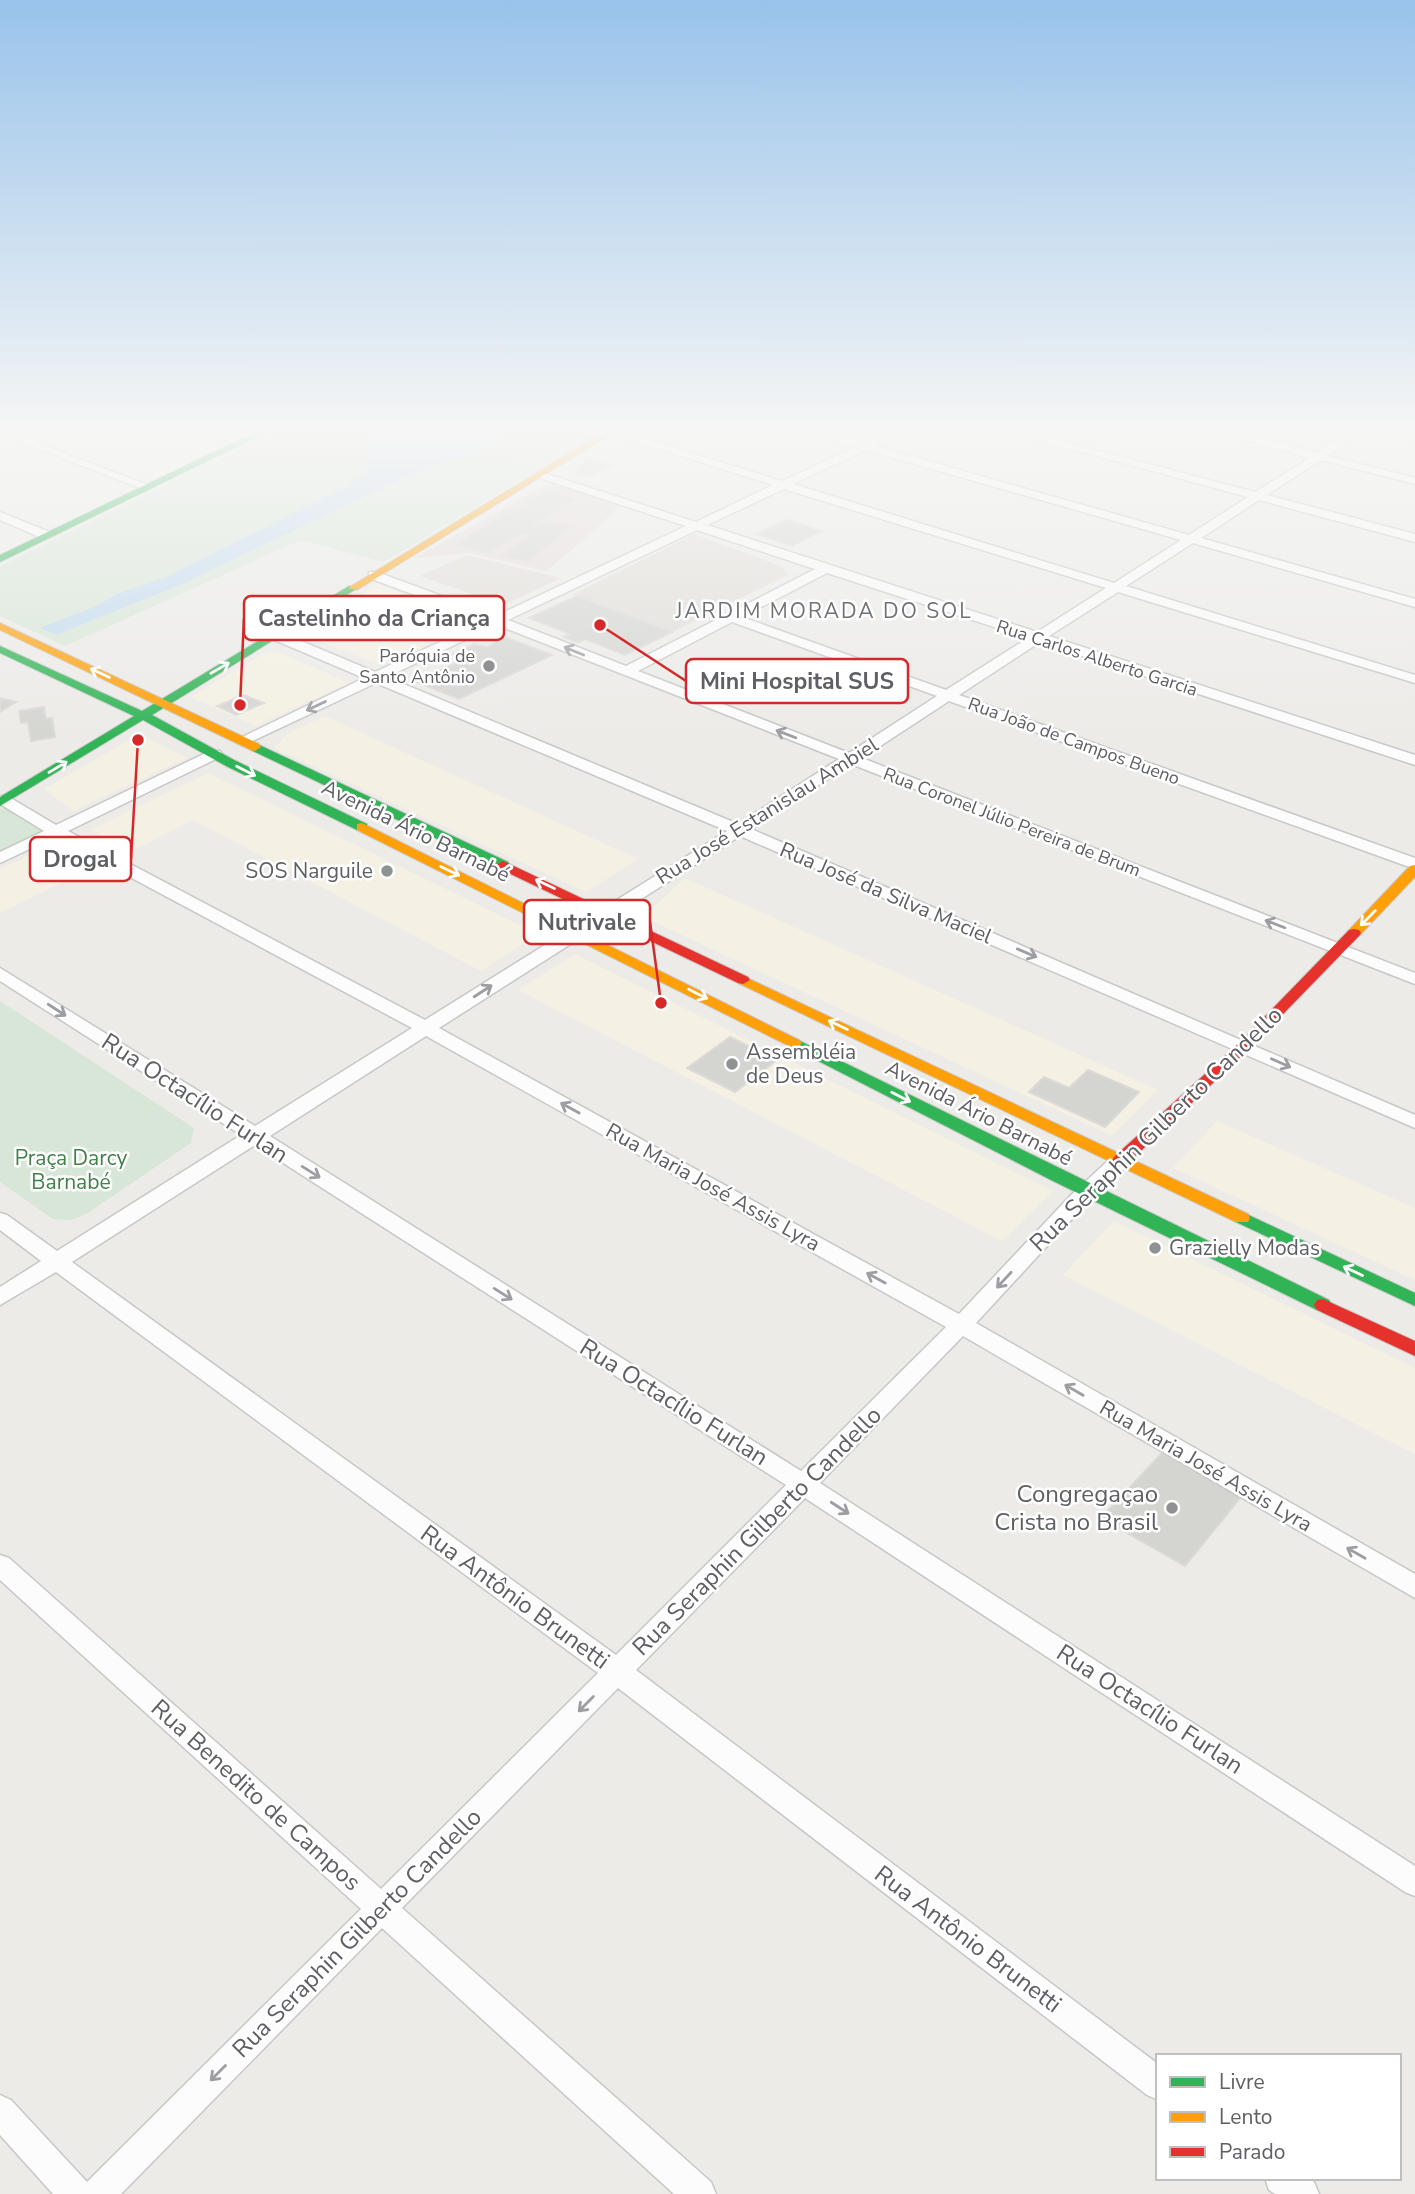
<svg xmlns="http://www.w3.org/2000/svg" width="1415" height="2194" font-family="'Nunito Sans',sans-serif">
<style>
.commercial{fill:#f4f0e3}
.education{fill:#dfddd8}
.medical{fill:#e4dbd9}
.green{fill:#d7e6d6}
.water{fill:#c2daf0}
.building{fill:#d4d4d1;stroke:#dcdad7;stroke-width:2}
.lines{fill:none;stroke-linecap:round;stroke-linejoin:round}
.street-casing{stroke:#c7c7c7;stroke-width:3}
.fast-casing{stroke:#c9c9c9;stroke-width:2}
.slow-casing{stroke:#c9c9c9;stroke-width:2}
.jam-casing{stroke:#c9c9c9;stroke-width:2}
.street{fill:#fcfcfc;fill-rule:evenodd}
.fast{fill:#30b455;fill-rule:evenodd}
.slow{fill:#ff9f0a;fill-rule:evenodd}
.jam{fill:#e5322d;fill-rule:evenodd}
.oneway{stroke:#9d9ea1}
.oneway2{stroke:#fff}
.poi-dot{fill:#909192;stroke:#fff;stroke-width:2.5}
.labels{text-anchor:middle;stroke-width:5;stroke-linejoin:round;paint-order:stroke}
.far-poi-label{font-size:18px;fill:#5e6064;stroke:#fff;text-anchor:end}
.far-street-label{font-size:18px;fill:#5e6064;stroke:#fff}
.far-quarter-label{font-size:21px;letter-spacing:2px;fill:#6f7276;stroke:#fff}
.street-label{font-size:21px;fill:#5e6064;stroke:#fff}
.poi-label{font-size:21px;fill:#5e6064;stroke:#fff;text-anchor:start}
.park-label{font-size:21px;fill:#418047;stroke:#fff}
.near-street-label{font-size:24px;fill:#5e6064;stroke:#fff}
.near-poi-label{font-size:24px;fill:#5e6064;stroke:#fff;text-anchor:end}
.leader{fill:none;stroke:#d62828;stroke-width:2.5}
.callout-dot{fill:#d62828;stroke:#fff;stroke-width:2.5}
.callout{fill:#fff;stroke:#d62828;stroke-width:2.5}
.callout-label{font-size:23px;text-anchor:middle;font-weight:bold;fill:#5e6064}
</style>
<rect width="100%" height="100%" fill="#ecebe8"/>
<!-- commercial -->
<g class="commercial">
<path d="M377,584L473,622L381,665L301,634Z"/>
<path d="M271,649L349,683L255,726L191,697Z"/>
<path d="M325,716L638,859L586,892L274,748L287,734Z"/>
<path d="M139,734L187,758L73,811L44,789Z"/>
<path d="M208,773L538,934L481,971L193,820L132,851L90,830Z"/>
<path d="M56,842L97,865L0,913V869Z"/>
<path d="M685,878L1158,1090L1112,1136L643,917Z"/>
<path d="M575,954L1053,1191L1002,1241L518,990Z"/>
<path d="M1217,1121L1415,1208V1280L1173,1168Z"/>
<path d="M1114,1221L1415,1368V1454L1063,1275Z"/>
</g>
<!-- education -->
<g class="education">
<path d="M694,534L783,567L787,575L672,632L572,595Z"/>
<path d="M467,555L561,578L504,605L420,576Z"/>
</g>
<!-- medical -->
<path class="medical" d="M544,486H563L619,506L594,531L546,571L471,553L415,558Z"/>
<!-- green -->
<g class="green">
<path d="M270,434H598L384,562L301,540L65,646L0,616V566Z"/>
<path d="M3,807L44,831L0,851V809Z"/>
<path d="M0,1001L194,1128L191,1143L86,1214L71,1220L53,1219L0,1182Z"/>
</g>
<!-- water -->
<path class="water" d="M367,434H511L476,457L459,458L418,471L180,585L56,635L40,628L94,607L119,593L164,578L348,486L366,471Z"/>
<!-- building -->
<g class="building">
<path d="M589,458L600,462L612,465L588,477L576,473V469Z"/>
<path d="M545,491L577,499L531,527L537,528L546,521L571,526L528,562L501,557L528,535L522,534L489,553L455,545L510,509L514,510Z"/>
<path d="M787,520L822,531L792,546L757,534Z"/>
<path d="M577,596L672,632L625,655L585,639L578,643L564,637L570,634L529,618Z"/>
<path d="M505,637L552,655L459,699L416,682L462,660L453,654L474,644L487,647Z"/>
<path d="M243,695L264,703L236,715L217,706Z"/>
<path d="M0,698L16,702L0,712Z"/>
<path d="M44,707L46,719L52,718L55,737L31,741L28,722L21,723L19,711Z"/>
<path d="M730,1037L777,1060L735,1092L687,1068Z"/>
<path d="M1088,1070L1139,1092L1105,1127L1029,1092L1044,1077L1069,1088Z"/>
<path d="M1162,1453L1241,1497L1185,1566L1101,1518Z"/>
</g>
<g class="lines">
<!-- street casing -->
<g class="street-casing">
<g id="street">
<path d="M0,434H14L153,487L143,489Z"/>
<path d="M209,434H226L246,443L240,446Z"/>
<path d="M612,434H630L782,481L855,447L818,434H836L864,442L881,434H896L875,446L1189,535L1248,497L1016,434H1035L1255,492L1310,458L1225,434H1245L1317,453L1346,434H1359L1328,456L1415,478V484L1321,460L1267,495L1415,534V542L1259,500L1201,538L1415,599V607L1193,543L1126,586L1415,675V683L1118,592L1049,636L1415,755V765L1040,642L959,695L1415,858V869L949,701L862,758L1415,973V984L851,764L751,829L1415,1115V1128L740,836L439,1028L959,1314L1071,1195L1113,1156H1127L1130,1161L1127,1166L1085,1205L976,1323L1415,1574V1598L963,1336L820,1483L1415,1866V1896L1405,1892L805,1498L636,1670L1158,2064V2100L1147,2095L618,1688L402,1908L711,2182L716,2194H674L382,1928L121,2194H53L0,2135V2095L11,2100L87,2182L361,1909L0,1580V1555L9,1558L381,1889L598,1673L56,1272L0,1305V1287L41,1261L0,1230V1213L7,1215L57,1251L241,1135L0,981V968L255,1126L412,1028L55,837L0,863V852L44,831L0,804V796L9,797L56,825L210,751H220L222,754L220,757L68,831L425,1020L727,831L376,683L246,744L241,745L234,741L364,678L272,639V633H282L375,672L485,621L369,578V572H377L496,616L686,526L536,477V473H544L696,522L773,485ZM866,450L1181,540L1114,583L793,484ZM784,489L1106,588L1037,632L707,525ZM697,530L815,569L626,666L508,620ZM827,573L1028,638L946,690L742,617ZM732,622L937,696L849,753L638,671ZM497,625L839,759L738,824L387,677ZM426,1036L946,1327L801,1471L270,1136ZM255,1145L786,1485L616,1655L72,1262Z"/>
<path d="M0,512L52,533L54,536L44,539L0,520Z"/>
<path d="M1265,2178H1308L1314,2182L1319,2194H1275L1269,2190Z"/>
</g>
</g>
<!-- fast casing -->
<g class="fast-casing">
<g id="fast">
<path d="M251,434H263L0,562V555Z"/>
<path d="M349,586L358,588L152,715L234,760L367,824V830H357L226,766L143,720L0,806V797L134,716L0,653V646L142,711Z"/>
<path d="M255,743L508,862L510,865L508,868H498L251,750V744Z"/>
<path d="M794,1038L1329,1300L1332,1305L1329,1310H1317L1051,1180L789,1046L786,1043L789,1040Z"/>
<path d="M1242,1212L1415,1293V1306L1236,1222L1234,1218L1236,1214Z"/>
</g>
</g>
<!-- slow casing -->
<g class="slow-casing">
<g id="slow">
<path d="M600,434H611L357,590L348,588Z"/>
<path d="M0,623L259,744L261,747L255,751L251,750L0,630Z"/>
<path d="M362,823L799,1040L802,1043L799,1046H789L357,830V824Z"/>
<path d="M1415,865V877L1359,936H1349L1347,933L1349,930L1410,866Z"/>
<path d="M743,976L1248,1214L1250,1218L1248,1222H1236L738,983L736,980Z"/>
</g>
</g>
<!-- jam casing -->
<g class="jam-casing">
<g id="jam">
<path d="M503,861L748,977L750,980L743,984L738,983L498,868L496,865Z"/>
<path d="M1354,929L1359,930L1361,933L1359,936L1249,1049L1126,1165H1114L1112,1161L1114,1157L1239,1043L1349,930Z"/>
<path d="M1323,1299L1415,1341V1356L1317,1310L1314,1305L1317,1300Z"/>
</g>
</g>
<!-- street -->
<use href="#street" class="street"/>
<!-- fast -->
<use href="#fast" class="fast"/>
<!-- slow -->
<use href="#slow" class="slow"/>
<!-- jam -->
<use href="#jam" class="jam"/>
</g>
<!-- one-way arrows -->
<defs><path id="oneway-shaft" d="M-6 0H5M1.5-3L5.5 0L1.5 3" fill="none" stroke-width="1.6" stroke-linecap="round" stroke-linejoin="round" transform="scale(1.75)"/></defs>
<g class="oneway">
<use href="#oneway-shaft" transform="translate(574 651) rotate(-158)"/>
<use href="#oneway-shaft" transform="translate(316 706) rotate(155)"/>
<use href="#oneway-shaft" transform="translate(786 734) rotate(-159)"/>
<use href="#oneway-shaft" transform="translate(1275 924) rotate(-159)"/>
<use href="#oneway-shaft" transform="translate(1027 953) rotate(23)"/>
<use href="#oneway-shaft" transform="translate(483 991) rotate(-33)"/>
<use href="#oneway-shaft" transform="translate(57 1010) rotate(33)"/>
<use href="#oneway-shaft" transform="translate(1281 1063) rotate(24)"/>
<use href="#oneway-shaft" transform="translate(570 1108) rotate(-151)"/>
<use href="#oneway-shaft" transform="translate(311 1172) rotate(32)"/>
<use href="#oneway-shaft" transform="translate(876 1278) rotate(-151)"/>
<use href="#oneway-shaft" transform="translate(1004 1280) rotate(133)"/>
<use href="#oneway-shaft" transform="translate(503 1294) rotate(32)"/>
<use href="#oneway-shaft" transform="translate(1074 1390) rotate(-150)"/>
<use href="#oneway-shaft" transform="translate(840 1508) rotate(33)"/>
<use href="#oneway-shaft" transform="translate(1356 1553) rotate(-150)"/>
<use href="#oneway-shaft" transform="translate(586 1704) rotate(135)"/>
<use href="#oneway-shaft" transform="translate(218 2073) rotate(135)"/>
</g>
<g class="oneway2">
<use href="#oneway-shaft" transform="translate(220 668) rotate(-30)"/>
<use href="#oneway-shaft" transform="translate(100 673) rotate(-155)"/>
<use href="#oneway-shaft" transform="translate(58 767) rotate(-31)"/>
<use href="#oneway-shaft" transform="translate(246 771) rotate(27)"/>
<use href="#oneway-shaft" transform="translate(450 871) rotate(26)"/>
<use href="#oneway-shaft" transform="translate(545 884) rotate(-155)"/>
<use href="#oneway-shaft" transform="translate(1368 918) rotate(134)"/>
<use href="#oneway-shaft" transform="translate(698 994) rotate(27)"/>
<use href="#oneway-shaft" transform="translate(838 1025) rotate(-154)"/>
<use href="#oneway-shaft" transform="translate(901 1097) rotate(27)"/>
<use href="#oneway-shaft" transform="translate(1353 1271) rotate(-155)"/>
</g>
<!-- sky -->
<linearGradient id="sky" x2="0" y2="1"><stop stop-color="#99c3eb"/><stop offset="0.58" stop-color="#f6f6f5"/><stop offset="1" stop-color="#f6f6f5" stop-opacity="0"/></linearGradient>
<rect width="1415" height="742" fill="url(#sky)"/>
<!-- markers -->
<g class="poi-dot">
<circle cx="489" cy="666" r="7"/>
<circle cx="387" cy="871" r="7"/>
<circle cx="732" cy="1064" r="7"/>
<circle cx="1155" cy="1248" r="7"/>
<circle cx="1172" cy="1508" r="7"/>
</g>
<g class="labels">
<!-- far-poi labels -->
<g class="far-poi-label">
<text x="475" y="662">Paróquia de<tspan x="475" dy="21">Santo Antônio</tspan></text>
</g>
<!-- far-street labels -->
<g class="far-street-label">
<text transform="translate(1097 658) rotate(18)" y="6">Rua Carlos Alberto Garcia</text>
<text transform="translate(1074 741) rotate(20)" y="6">Rua João de Campos Bueno</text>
<text transform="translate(1012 822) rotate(21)" y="6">Rua Coronel Júlio Pereira de Brum</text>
</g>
<!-- far-quarter labels -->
<g class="far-quarter-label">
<text x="824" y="618">JARDIM MORADA DO SOL</text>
</g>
<!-- street labels -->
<g class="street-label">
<text transform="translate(767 811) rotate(-32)" y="7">Rua José Estanislau Ambiel</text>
<text transform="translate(416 831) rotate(26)" y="7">Avenida Ário Barnabé</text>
<text transform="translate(886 893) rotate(23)" y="7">Rua José da Silva Maciel</text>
<text transform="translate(979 1113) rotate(27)" y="7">Avenida Ário Barnabé</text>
<text transform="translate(713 1187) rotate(29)" y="7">Rua Maria José Assis Lyra</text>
<text transform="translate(1206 1466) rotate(30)" y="7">Rua Maria José Assis Lyra</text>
</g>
<!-- poi labels -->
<g class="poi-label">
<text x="373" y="878" text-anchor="end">SOS Narguile</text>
<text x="746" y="1059">Assembléia<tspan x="746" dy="24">de Deus</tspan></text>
<text x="1169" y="1255">Grazielly Modas</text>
</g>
<!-- park labels -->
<g class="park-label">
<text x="71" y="1165">Praça Darcy<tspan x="71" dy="24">Barnabé</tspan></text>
</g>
<!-- near-street labels -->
<g class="near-street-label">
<text transform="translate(195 1098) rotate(33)" y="8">Rua Octacílio Furlan</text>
<text transform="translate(1156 1129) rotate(-44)" y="8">Rua Seraphin Gilberto Candello</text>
<text transform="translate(674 1402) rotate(32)" y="8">Rua Octacílio Furlan</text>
<text transform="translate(757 1531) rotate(-45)" y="8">Rua Seraphin Gilberto Candello</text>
<text transform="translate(515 1597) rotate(36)" y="8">Rua Antônio Brunetti</text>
<text transform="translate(1150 1709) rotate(33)" y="8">Rua Octacílio Furlan</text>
<text transform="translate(256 1795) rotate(42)" y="8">Rua Benedito de Campos</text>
<text transform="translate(357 1933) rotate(-45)" y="8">Rua Seraphin Gilberto Candello</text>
<text transform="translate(968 1939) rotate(37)" y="8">Rua Antônio Brunetti</text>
</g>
<!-- near-poi labels -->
<g class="near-poi-label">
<text x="1158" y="1502">Congregaçao<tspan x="1158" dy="28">Crista no Brasil</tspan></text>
</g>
</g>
<!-- callouts -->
<path class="leader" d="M240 705L244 618M600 625L686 681M138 740L131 859M661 1003L650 922"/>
<g class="callout-dot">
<circle cx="240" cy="705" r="7"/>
<circle cx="600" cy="625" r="7"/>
<circle cx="138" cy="740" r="7"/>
<circle cx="661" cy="1003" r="7"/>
</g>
<g class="callout">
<rect x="244" y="596" width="260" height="44" rx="7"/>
<rect x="686" y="659" width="222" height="44" rx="7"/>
<rect x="30" y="837" width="101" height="44" rx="7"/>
<rect x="524" y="900" width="126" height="44" rx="7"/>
</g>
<g class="callout-label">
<text x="374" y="626">Castelinho da Criança</text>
<text x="797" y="689">Mini Hospital SUS</text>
<text x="80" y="867">Drogal</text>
<text x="587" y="930">Nutrivale</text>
</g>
<!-- legend -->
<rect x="1156" y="2054" width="245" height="126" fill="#ffffff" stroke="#bfbfc1" stroke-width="2"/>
<rect x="1170" y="2077" width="35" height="10" fill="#30b455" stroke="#bfbfc1" stroke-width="2"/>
<text x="1219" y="2089" font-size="21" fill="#5e6064">Livre</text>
<rect x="1170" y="2112" width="35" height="10" fill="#ff9f0a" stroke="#bfbfc1" stroke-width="2"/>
<text x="1219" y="2124" font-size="21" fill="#5e6064">Lento</text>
<rect x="1170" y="2147" width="35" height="10" fill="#e5322d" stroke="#bfbfc1" stroke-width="2"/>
<text x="1219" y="2159" font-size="21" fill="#5e6064">Parado</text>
</svg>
